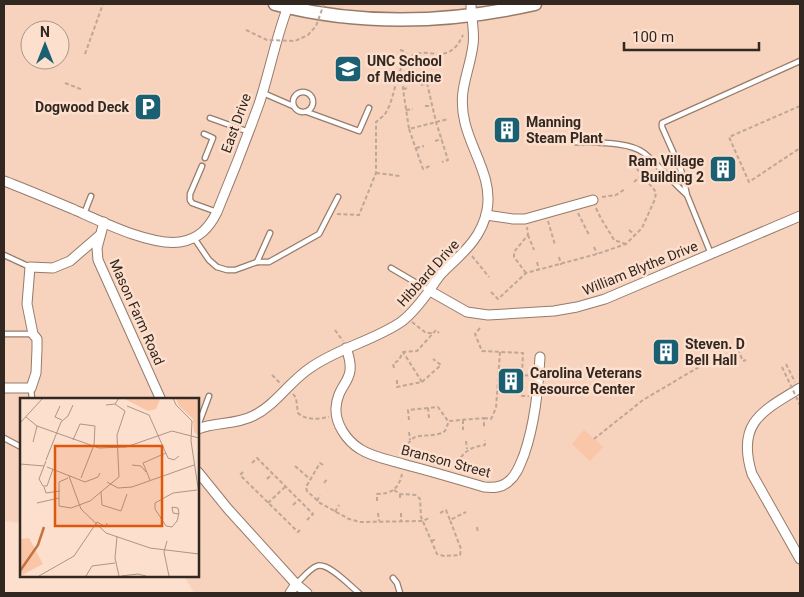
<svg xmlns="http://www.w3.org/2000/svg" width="804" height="597" font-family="Roboto,sans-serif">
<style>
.built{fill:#f7d2bc;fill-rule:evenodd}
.green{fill:#f9c6a8}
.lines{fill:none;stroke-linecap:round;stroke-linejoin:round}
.lane-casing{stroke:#967b6b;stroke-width:7}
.street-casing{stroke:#967b6b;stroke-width:11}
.secondary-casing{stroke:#967b6b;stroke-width:15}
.path{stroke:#bfa798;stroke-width:2;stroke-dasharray:4 2.5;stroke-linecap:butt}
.lane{stroke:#fff;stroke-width:4.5}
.street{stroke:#fff;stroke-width:9}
.secondary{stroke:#fff;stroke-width:12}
.path-bridge{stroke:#bfa798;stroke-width:2;stroke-dasharray:4 2.5;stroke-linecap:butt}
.labels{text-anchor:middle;stroke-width:5;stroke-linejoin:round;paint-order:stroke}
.poi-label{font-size:14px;font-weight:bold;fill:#332821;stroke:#fddfcd;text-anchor:start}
.street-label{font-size:14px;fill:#332821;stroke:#fddfcd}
.inset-river{fill:none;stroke:#c5733e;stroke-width:2.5}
.inset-road{fill:none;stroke:#ac9688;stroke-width:1}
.view{fill:#df570d;fill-opacity:0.15;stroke:#df570d;stroke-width:2.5}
.inset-edge{fill:none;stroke:#332821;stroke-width:2.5}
</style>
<rect width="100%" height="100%" fill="#fddfcd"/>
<!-- built -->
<path class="built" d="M4,4H800V593H194L184,576H198V400H21V523L4,521ZM30,30H60V60H30Z"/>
<!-- green -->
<path class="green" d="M584,430L603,447L590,461L572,444Z"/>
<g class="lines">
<!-- lane casing -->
<g class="lane-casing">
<g id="lane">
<circle cx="303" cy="102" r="10"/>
<path d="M263,93L293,106"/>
<path d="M307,112L359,131L369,108"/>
<path d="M210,118L249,132"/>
<path d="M204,134L213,138L205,158"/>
<path d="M575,142C594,143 629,141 644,153C659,165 671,181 686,194"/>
<path d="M202,166L190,194V200L192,203L217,212"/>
<path d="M84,214L91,196"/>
<path d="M194,238L209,260L217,267L227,270H235L257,262H269L319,234L338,197"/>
<path d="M711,254L687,195L681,170L662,127V123L800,61"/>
<path d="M4,255L30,267"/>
<path d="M257,262L270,233"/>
<path d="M391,268L430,291"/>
<path d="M4,334H33"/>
<path d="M31,388L32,400"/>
<path d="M199,423L209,396"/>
<path d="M4,438L21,447"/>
<path d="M393,578L397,583L400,593"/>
<path d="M296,584C303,578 309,569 317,566C328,562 350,586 359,593"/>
</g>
</g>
<!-- street casing -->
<g class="street-casing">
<g id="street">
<path d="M4,181C28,190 51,200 75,210C102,222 151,246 180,242C199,239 209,228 217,212C232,176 246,140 259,104C270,71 276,36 289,4"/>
<path d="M486,215L513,219H525L593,200"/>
<path d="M104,222L97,248L98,260L161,400"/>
<path d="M430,291L467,312L488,315L554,311L577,307L605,299L800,216"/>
<path d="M346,348C359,383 338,380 336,408C335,424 347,441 360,449C372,457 390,460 403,464C430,471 457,479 484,487C493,488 502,488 509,481C517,475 520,464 524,455C535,423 538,390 540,357"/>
<path d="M4,388H31L36,373L37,349V339L33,334L27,304L30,267L53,268L70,261L99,236"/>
<path d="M800,388C762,411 736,423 752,474L800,559"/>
<path d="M198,429C215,422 235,425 253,416C276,405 289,382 310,368C338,348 373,341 401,322C412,314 421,302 429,291C434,284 438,276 445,270C464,252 482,237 487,210C493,179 472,152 465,123C457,90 469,75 473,45C475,32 471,17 471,4"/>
<path d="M198,472L228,509L296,584L307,593"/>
<path d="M290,593L296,584"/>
</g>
</g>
<!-- secondary casing -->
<g class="secondary-casing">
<path id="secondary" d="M275,4C360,26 450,23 535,4"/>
</g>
<!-- path -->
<g class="path">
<path d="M400,50L404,51L409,58"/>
<path d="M85,54L103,4"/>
<path d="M399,78H404L403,89L409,129L448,119"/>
<path d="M65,83L83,90"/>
<path d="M421,85L427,83L436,122L448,160L442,162"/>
<path d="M403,89L409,88"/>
<path d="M425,106H432"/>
<path d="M800,106L729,137L749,182L800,148"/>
<path d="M406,110L413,109"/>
<path d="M409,129L423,169L430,166"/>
<path d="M435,141L442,139"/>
<path d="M416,148L424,146"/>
<path d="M376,173L400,176"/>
<path d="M634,182L642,175"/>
<path d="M602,197L616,195L625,189"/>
<path d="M596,208C601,220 608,229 614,240L626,244"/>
<path d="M578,213L589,235"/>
<path d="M337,214L359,215L376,173V122C379,119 383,117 385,114C396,98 395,67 410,57C429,44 447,69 463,35"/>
<path d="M548,221L555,245"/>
<path d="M629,230L635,235"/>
<path d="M528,235L534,250"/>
<path d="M594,247L597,254"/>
<path d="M472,256L489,277"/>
<path d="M559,257L561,265"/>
<path d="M537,262L539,270"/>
<path d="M526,273L514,257V252L528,235L527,227"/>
<path d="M491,292L498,299L526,273L597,254L626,244L642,228L655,199L656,192L629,159"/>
<path d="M412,322L426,333H434"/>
<path d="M480,328L475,334L482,351L523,353L521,396H529"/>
<path d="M335,330L343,341"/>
<path d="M786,364L795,382"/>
<path d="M394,368L393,364L399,360L403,352L417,351L436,330L439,333"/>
<path d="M272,375L280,383"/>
<path d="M518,376L531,375"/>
<path d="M397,380V387L422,382L403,352"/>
<path d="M422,382L441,365L433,359"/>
<path d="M497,386L504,387"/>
<path d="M293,394L296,398L298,413C307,421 318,419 329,417"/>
<path d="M429,418L428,408L438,407L448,421"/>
<path d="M484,418L491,419L496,408L500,352"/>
<path d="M409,420L408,410L428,408"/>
<path d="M463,420V430"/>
<path d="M409,432L410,440"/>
<path d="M594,439L643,400L704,364L723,350L736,345L743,361L746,360"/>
<path d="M466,441L467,449"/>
<path d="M403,456C413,427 419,440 442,433L445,431L449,421L484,418V428"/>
<path d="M252,463L257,458L313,514L307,520"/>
<path d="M323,465L320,463L306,487L307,491L320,503L349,519L360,522L423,521L429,518"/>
<path d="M295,466L310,479"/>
<path d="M455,469C461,453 469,447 485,445V440"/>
<path d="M243,472L240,475L298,532L300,530"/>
<path d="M267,479L272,474"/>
<path d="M324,483L328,478"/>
<path d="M394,490L400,494L416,495L420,499L421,517L437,554L444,556L460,555L461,549L450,520"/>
<path d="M400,494V500"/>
<path d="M317,501L320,495"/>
<path d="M377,501V494C392,494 399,488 402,474"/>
<path d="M268,503L285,487"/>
<path d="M293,505L298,500"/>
<path d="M335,512L339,505"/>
<path d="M378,513L379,521"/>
<path d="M401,513V521"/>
<path d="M440,513L446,510L450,520L466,512"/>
<path d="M477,527L478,533"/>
<path d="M431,541L437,539"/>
</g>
<!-- lane -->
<use href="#lane" class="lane"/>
<!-- street -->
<use href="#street" class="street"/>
<!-- secondary -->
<use href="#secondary" class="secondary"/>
<!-- path-bridge -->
<g class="path-bridge">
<path d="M246,30L267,40L295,41L308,35L316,26L324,4"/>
<path d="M782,367L800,405"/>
</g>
</g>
<!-- icons -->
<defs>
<g id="university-square" transform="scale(1.4375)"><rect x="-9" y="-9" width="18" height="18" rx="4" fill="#1a6072" stroke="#fddfcd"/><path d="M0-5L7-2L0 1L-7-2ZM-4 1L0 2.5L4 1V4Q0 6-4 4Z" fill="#fff"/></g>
<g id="parking-square" transform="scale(1.4375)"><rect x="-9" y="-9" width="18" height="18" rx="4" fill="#1a6072" stroke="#fddfcd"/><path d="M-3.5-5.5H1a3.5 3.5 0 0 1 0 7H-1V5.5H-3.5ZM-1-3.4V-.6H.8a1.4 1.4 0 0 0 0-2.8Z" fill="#fff"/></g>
<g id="building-square" transform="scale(1.4375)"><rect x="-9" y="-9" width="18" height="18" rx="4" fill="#1a6072" stroke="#fddfcd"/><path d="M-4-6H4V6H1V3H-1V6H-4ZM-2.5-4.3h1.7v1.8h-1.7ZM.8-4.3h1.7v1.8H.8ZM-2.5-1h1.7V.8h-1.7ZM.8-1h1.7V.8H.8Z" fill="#fff"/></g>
</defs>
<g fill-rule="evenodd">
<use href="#university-square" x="348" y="69"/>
<use href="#parking-square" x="148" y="107"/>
<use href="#building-square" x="507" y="130"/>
<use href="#building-square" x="723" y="169"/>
<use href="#building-square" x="666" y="352"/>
<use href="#building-square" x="511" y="381"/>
</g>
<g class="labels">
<!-- poi labels -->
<g class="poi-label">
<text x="367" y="66">UNC School<tspan x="367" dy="16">of Medicine</tspan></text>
<text x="129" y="112" text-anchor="end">Dogwood Deck</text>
<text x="526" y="127">Manning<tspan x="526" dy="16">Steam Plant</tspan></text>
<text x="704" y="166" text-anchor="end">Ram Village<tspan x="704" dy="16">Building 2</tspan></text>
<text x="685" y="349">Steven. D<tspan x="685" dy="16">Bell Hall</tspan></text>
<text x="530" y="378">Carolina Veterans<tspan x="530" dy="16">Resource Center</tspan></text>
</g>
<!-- street labels -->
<g class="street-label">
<text transform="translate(236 123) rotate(-70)" y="5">East Drive</text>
<text transform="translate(640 268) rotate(-22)" y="5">William Blythe Drive</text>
<text transform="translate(428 273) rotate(-48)" y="5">Hibbard Drive</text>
<text transform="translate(137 312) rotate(66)" y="5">Mason Farm Road</text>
<text transform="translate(446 461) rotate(15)" y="5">Branson Street</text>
</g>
</g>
<!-- overview -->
<g transform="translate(20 398)">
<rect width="179" height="179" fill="#fddfcd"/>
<path d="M103,0H138L140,1L136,11L128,13ZM156,0L179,1V38L174,34L173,21L159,8ZM9,140L23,166L0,178V141Z" fill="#f9c6a8"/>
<path class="inset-river" d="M0,173L18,147L24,129"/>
<path class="inset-road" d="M153,0L156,7L172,23L171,43L179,96M86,7L95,6L99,0M40,8L35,19L42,22M107,8L129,17L148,60L154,62L159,58M6,19L17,28L79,50L106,49L152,33L179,40M0,25L23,0M53,42L60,26L75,28M13,44L17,28M26,62L41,24L48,18L53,7M26,63L19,81L23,88H27L33,71M0,66L24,68M112,67L121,68L126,74M27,69L65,84L78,79L80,75M49,78L61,111L86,135L130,150L179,156M61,80L74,47L75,28M130,82L123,65L146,55M87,84L98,90L112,89L174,67M24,89L26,95L40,93M81,94L82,107L101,113L107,96M39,100V108L51,110L70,103L99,79L97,37L105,13L95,6M17,105L39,100V84L48,80M159,116L153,115L152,109L158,110L159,115L158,118V120L157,123L152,129L146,128L135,111V105L153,95L177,92M97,139L95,160L99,178M147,143L144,154L149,178M19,178L54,158L77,124L86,129L87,125M66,178L72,168L95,165M101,178L118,176L126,178"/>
<path class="view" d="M35,48H142V128H35Z"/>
<rect width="179" height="179" class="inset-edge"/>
</g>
<!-- border -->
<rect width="804" height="597" fill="none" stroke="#332821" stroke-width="10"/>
<!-- north arrow -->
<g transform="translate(45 45)"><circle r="24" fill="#fddfcd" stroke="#ac9688"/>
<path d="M0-4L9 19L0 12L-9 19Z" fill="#1a6072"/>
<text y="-8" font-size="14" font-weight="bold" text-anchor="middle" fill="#332821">N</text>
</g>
<!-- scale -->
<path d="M624 42v8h135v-8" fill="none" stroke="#332821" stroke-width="2.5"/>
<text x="632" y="42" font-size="15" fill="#332821" stroke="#fddfcd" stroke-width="4" paint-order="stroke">100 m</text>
</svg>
